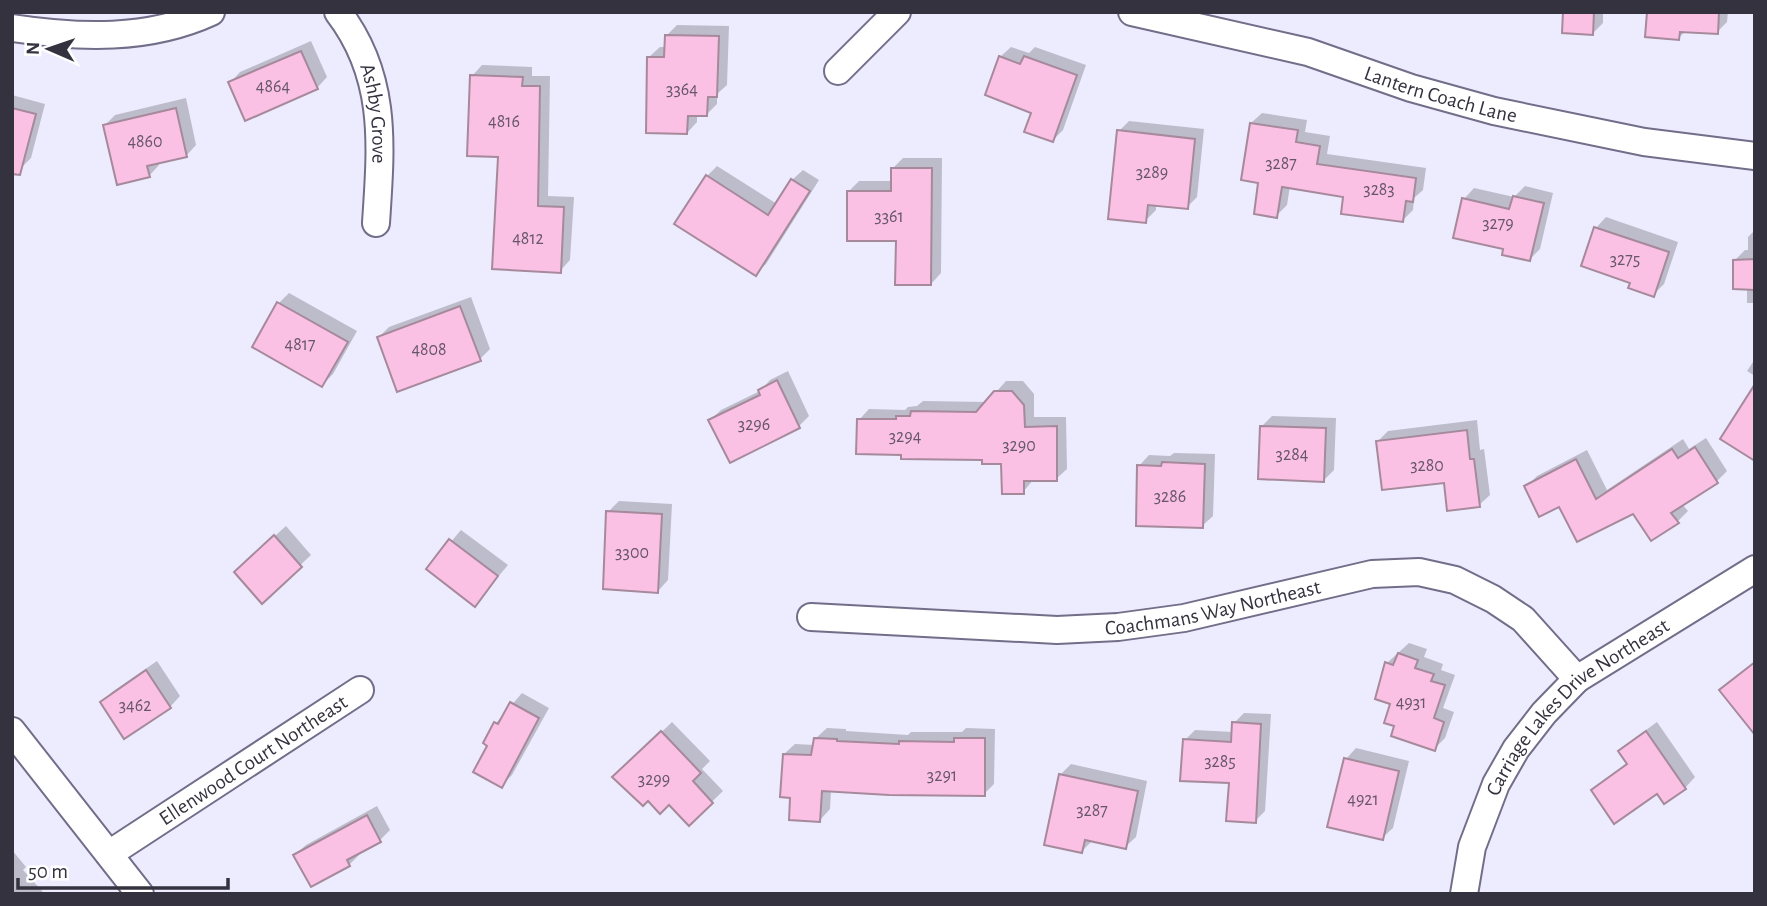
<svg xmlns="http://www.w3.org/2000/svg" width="1767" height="906" font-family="'Alegreya Sans',sans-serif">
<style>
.shadow{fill:#0003}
.building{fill:#fac1e5;stroke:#a6899b;stroke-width:2}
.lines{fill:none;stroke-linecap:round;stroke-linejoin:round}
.street-casing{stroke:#726d89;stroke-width:30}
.street{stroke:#fff;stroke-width:26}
.labels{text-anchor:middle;stroke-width:7;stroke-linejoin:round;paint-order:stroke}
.number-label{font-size:18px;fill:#665668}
.street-label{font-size:21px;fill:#34323e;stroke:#fff}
</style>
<rect width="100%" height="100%" fill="#edebfe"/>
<!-- shadow -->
<g class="shadow">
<path d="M1535,12H1603V23L1593,33L1565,14Z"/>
<path d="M1648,12H1728L1727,22L1717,32L1687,30L1678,38Z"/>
<path d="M677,25L729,26L727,85L717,94V104L706,115L697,114V122L687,133L649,57L660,47H666L667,35Z"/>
<path d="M311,41L327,77L317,88L230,83L240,72Z"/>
<path d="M1011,47L1029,53L1035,47L1086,65L1063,130L1053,140L1000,57Z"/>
<path d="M482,65L532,67V76H550L548,196L574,197L570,260L560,271L499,155L472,76Z"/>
<path d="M12,95L45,104L31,158L21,168L12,166Z"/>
<path d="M186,98L196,145L186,156L158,162L159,165L149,176L105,125L115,115Z"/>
<path d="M1262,113L1307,120L1305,132L1330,136L1327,154L1426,168L1423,190L1414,198L1413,210L1402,221L1345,195L1290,186L1287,205L1276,216L1260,181L1251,123Z"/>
<path d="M1129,121L1204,129L1197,197L1187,207L1156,204V210L1145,221L1119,131Z"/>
<path d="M903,158H942L941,273L931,284L897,239L849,191L859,181H893V168Z"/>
<path d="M717,166L777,204L792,180L803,170L819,180L766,264L755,274L707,176Z"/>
<path d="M1525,186L1553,193L1540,249L1530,259L1505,248L1464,199L1474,188L1514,197Z"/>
<path d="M1606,217L1678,242L1664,284L1653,295L1632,282L1596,228Z"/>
<path d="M1755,230V303H1747V288L1735,260L1745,250H1748V237Z"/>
<path d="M289,293L357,331L333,374L322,385L279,303Z"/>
<path d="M471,297L490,349L480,359L379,337L389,327Z"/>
<path d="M1755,359V376L1747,371Z"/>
<path d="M788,371L809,416L799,426L710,420L721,410L760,391L770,380Z"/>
<path d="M1006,381H1023L1034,394V417H1066L1067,469L1056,479H1034L1023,492L1003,462L903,453L859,420L869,409L905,410L908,407L917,406L923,401L987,402Z"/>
<path d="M1272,416L1336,418L1334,470L1324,480L1262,426Z"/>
<path d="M1477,420L1480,450L1484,449L1490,495L1479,505L1445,481L1378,441L1388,431Z"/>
<path d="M1706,438L1727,471L1717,481L1682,504L1688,511L1677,522L1634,512L1560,504L1527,486L1537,476L1587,450L1607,490L1683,439L1689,449Z"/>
<path d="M1174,453L1215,454L1213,516L1202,526L1139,466L1149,455L1170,456Z"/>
<path d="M619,501L672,504L668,580L658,591L608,512Z"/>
<path d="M286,526L311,555L262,601L246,562Z"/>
<path d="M461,530L508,565L475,604L428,569Z"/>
<path d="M1409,643L1427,649L1424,657L1443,664L1441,670L1455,675L1443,708L1454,712L1445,738L1434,749L1396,725L1387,663Z"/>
<path d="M157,661L180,696L170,707L102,702L112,692Z"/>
<path d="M522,693L549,708L512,775L502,785L490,745L496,723Z"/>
<path d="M1244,713L1271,714L1265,811L1255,821L1230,782L1185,740L1195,730L1233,732L1234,723Z"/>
<path d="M672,722L710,761L702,769L723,791L689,824L669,803L648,799L615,777Z"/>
<path d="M1657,722L1695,777L1685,788L1593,790L1628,763L1620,751L1631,741Z"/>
<path d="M827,728L846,729V731L908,735L911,732H962L966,728L995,729L994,784L984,794L831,790L830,809L820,820L792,796L784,754L795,744L815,745L816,738Z"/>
<path d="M1356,748L1409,761L1393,828L1382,838L1346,759Z"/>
<path d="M1071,764L1147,781L1136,837L1125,847L1093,840L1082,851L1060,775Z"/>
<path d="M377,806L390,830L380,840L358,852L359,855L349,865L295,855L306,845Z"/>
<path d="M12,850L26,867L23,870L43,892L41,894H12Z"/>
</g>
<!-- building -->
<g class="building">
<path d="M1563,12H1594L1593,35L1562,33Z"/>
<path d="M1647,12H1719L1718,34L1680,32L1679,40L1645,37Z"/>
<path d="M665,35L719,36L717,97H708L707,116H688L687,134L646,133L647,57H664Z"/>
<path d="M301,51L318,89L245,121L228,82Z"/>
<path d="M999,56L1020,64L1024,56L1077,75L1053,142L1024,132L1031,113L985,95Z"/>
<path d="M470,75L523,77L522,86H540L538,206L564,207L561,273L492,269L498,157L467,156Z"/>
<path d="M12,108L36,114L20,175L12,174Z"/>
<path d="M176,108L187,157L147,166L150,177L117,185L103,125Z"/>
<path d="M1250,123L1298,130L1296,142L1320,146L1317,164L1416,178L1413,202L1406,201L1403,222L1341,214L1343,197L1282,187L1277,218L1254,214L1258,183L1241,180Z"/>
<path d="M1117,130L1195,139L1188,209L1148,205L1146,223L1108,219Z"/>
<path d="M891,168H932L931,285H895L896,241H847V191H891Z"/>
<path d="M706,175L768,215L791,179L810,191L756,276L674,224Z"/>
<path d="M1513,196L1544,203L1530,261L1502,255L1503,249L1453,238L1462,198L1509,209Z"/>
<path d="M1594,227L1669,252L1654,297L1628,288L1630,283L1581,266Z"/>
<path d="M1755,259V290L1733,289V260Z"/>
<path d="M277,302L348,342L322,387L252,347Z"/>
<path d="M460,306L481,361L397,392L377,337Z"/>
<path d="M777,380L800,428L730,463L708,420L760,395L758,390Z"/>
<path d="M1755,384V461L1720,439Z"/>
<path d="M994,391H1012L1024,405L1025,427L1057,426V481H1024V494H1002L1001,464H982V460L901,459V455L856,454L857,419H896V416H910L911,411L976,412Z"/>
<path d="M1260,426L1326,428L1324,482L1258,479Z"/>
<path d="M1467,430L1470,459H1474L1480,507L1447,511L1444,483L1382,490L1376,441Z"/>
<path d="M1695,447L1718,483L1671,513L1679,523L1651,541L1633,514L1577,542L1559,507L1539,517L1524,486L1576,459L1596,499L1672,449L1678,458Z"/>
<path d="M1162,462L1205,464L1203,528L1136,526L1137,465L1161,466Z"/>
<path d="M606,511L662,514L658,593L603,589Z"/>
<path d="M274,535L302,567L262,604L234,572Z"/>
<path d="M449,539L498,576L475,607L426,569Z"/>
<path d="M1398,653L1418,660L1415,668L1434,674L1431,681L1445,685L1434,718L1444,722L1435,751L1391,736L1394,726L1384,723L1390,704L1375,699L1385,662L1393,665Z"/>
<path d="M1755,662V735L1719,690Z"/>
<path d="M146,670L171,708L124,739L100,702Z"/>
<path d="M510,702L539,718L502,788L473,772L487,746L483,743L494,722L498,724Z"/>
<path d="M1232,722L1261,724L1256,823L1226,821L1229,783L1180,781L1183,739L1231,742Z"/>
<path d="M661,731L701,773L693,781L713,803L689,826L669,805L660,814L648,801L643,806L612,777Z"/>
<path d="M1646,731L1686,789L1664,804L1657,794L1614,824L1591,790L1627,764L1618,751Z"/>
<path d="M814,738L837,739V741L899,744V741L954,742V738H985V796L889,795L822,791L820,822L789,820L790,798L780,797L783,754L811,755Z"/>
<path d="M1344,758L1399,771L1383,840L1327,827Z"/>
<path d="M1059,774L1138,791L1126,849L1085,840L1082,853L1044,845Z"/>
<path d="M367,815L381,842L347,860L350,866L311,887L293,855Z"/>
</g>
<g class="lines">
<!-- street casing -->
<g class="street-casing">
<g id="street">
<path id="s1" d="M338,12C388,77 381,146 376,223"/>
<path id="s2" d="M1132,12L1308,52L1411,88L1494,111L1644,142L1755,156"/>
<path d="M12,28C79,38 148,41 211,12"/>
<path d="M838,71L897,12"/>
<path id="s3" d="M811,617L1057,630L1118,627L1184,618L1372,574L1419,572L1455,580L1493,599L1523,619L1577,679"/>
<path d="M12,731L140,894"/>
<path id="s4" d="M109,854L360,690"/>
<path id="s5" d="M1464,894L1472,847L1496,784L1516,749L1544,713L1577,679L1755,569"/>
</g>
</g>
<!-- street -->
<use href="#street" class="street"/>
</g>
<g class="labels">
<!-- number labels -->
<g class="number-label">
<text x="273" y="92">4864</text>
<text x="682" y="95">3364</text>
<text x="504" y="127">4816</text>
<text x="145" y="147">4860</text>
<text x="1281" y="169">3287</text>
<text x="1152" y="178">3289</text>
<text x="1379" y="195">3283</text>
<text x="889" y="222">3361</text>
<text x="1498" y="229">3279</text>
<text x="528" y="244">4812</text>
<text x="1625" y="265">3275</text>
<text x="300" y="350">4817</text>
<text x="429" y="355">4808</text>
<text x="754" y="430">3296</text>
<text x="905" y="442">3294</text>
<text x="1019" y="451">3290</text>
<text x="1292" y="460">3284</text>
<text x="1427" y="471">3280</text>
<text x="1170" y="502">3286</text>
<text x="632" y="558">3300</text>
<text x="1411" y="708">4931</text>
<text x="135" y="711">3462</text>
<text x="1220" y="767">3285</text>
<text x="942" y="781">3291</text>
<text x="654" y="785">3299</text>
<text x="1363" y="805">4921</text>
<text x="1092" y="816">3287</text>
</g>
<!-- street labels -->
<g class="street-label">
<text dy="7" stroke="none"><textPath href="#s2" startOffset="320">Lantern Coach Lane</textPath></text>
<text dy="7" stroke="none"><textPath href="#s1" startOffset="110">Ashby Grove</textPath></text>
<text dy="7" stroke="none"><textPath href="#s3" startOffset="404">Coachmans Way Northeast</textPath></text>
<text dy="7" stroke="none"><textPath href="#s5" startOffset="229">Carriage Lakes Drive Northeast</textPath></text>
<text dy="7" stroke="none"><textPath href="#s4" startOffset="172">Ellenwood Court Northeast</textPath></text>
</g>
</g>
<!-- border -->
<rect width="1767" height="906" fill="none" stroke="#34323e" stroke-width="28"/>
<!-- north arrow -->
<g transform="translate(49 49) rotate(272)" stroke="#ffffff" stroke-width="5" paint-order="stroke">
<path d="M0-5L12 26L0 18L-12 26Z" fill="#34323e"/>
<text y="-10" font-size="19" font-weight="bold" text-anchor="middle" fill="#34323e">N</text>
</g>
<!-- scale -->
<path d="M18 878v10h210v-10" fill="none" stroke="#34323e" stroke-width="3.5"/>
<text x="28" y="878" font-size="21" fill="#34323e" stroke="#ffffff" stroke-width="5" paint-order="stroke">50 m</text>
</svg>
